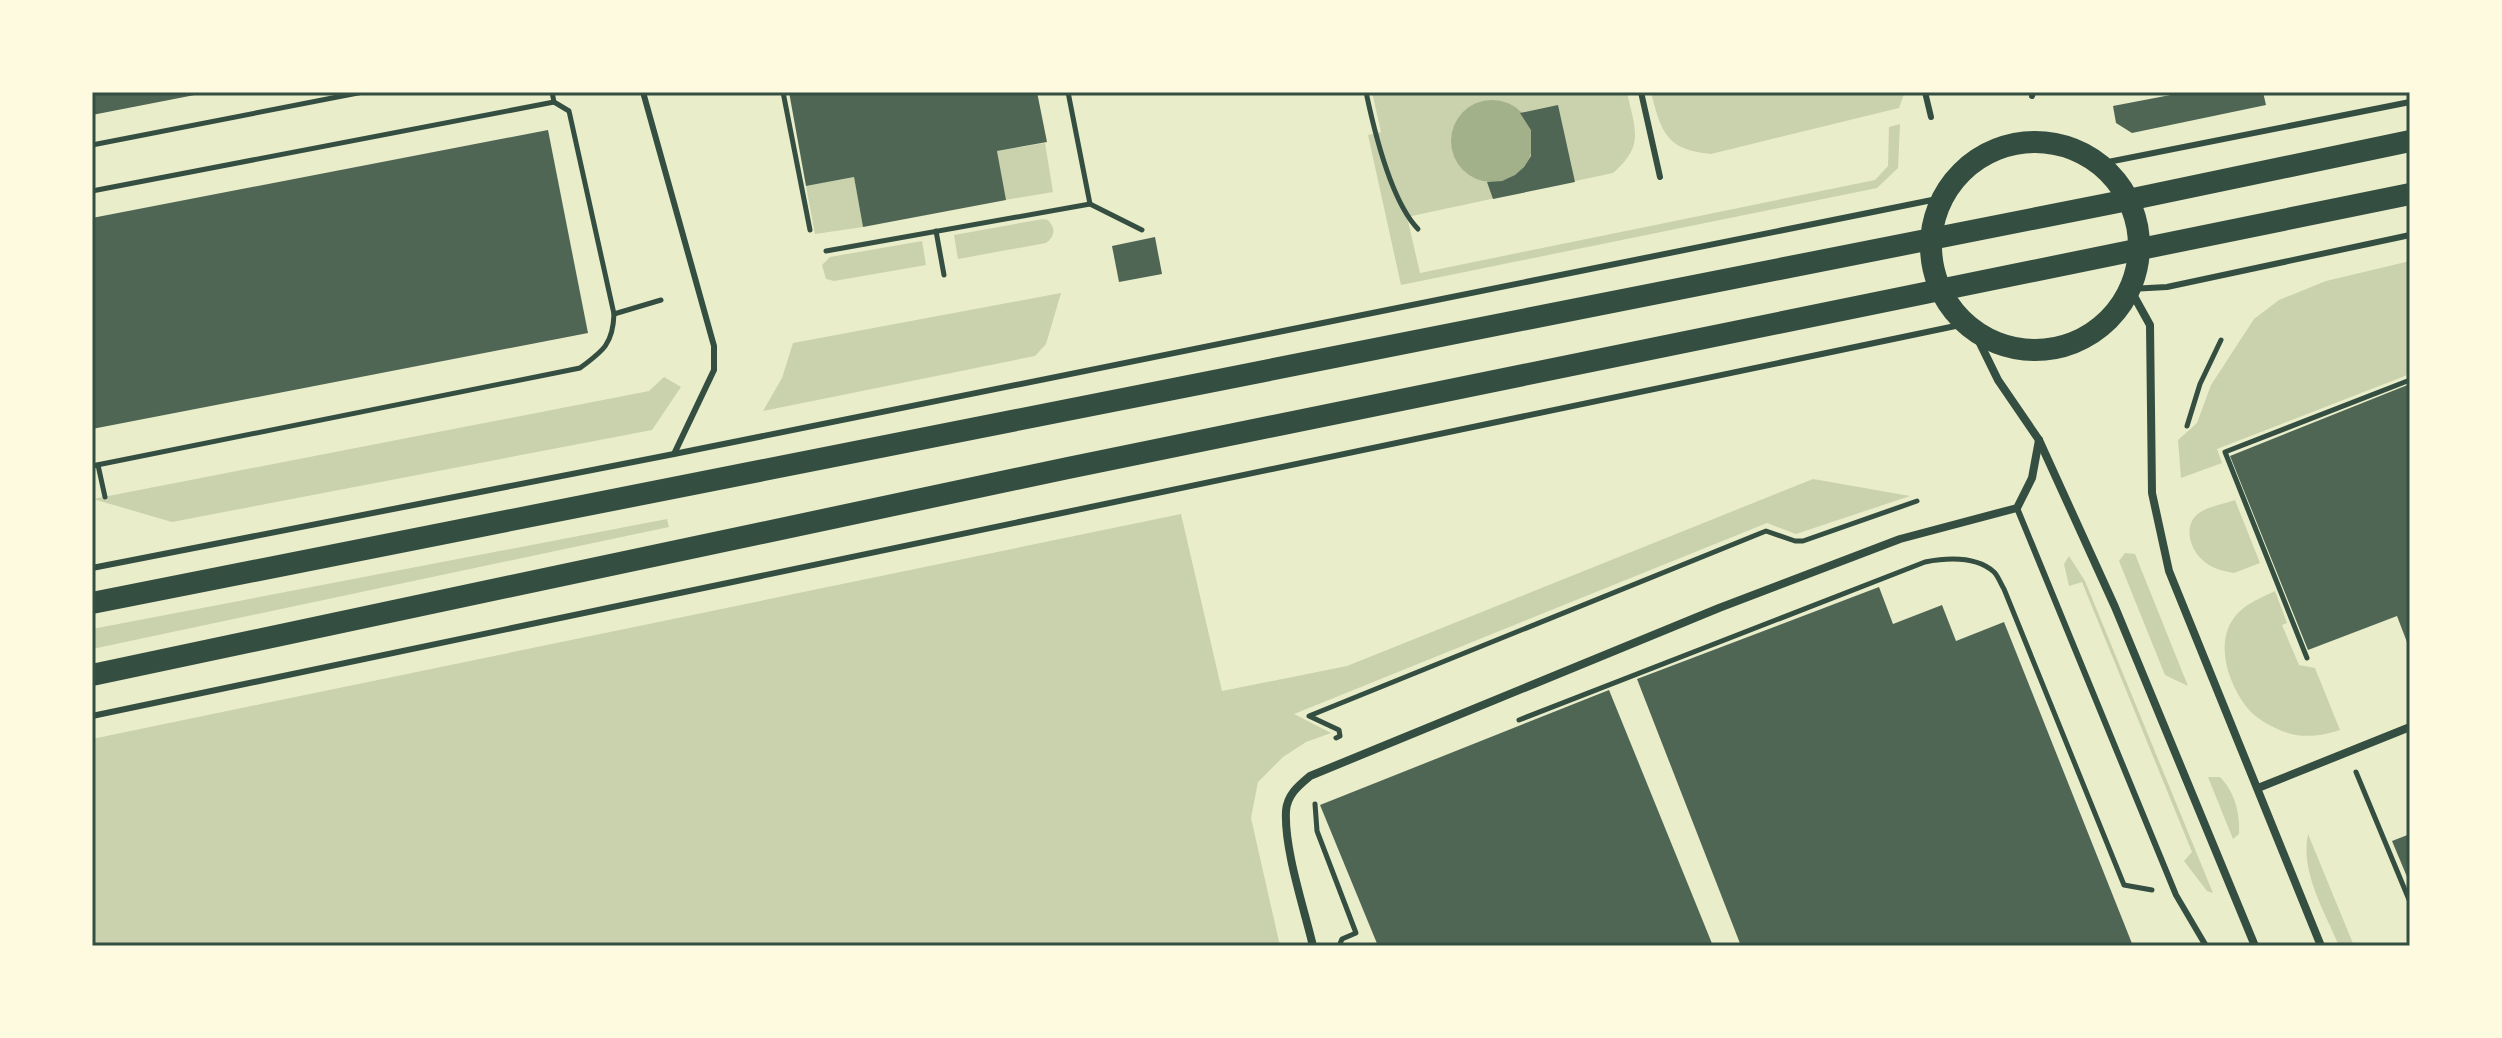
<svg xmlns="http://www.w3.org/2000/svg" width="2502" height="1038" font-family="'PT Serif',serif">
<style>
.green{fill:#cad2ad}
.water{fill:#a3b18a}
.building{fill:#4f6655}
.lines{fill:none;stroke-linecap:round;stroke-linejoin:round}
.path{stroke:#344e41;stroke-width:5}
.service{stroke:#344e41;stroke-width:6}
.minor{stroke:#344e41;stroke-width:8}
.trunk{stroke:#344e41;stroke-width:22}
.neatline{fill:none;stroke:#344e41;stroke-width:3}
</style>
<rect width="100%" height="100%" fill="#e9edc9"/>
<!-- green -->
<g class="green">
<path d="M1372,92H1627C1635,130 1645,145 1613,173L1407,217L1420,273L1875,180L1888,166L1889,127L1900,124L1898,168L1877,188L1401,285L1368,135L1381,132Z"/>
<path d="M1651,92H1904V94L1899,108L1711,154C1666,150 1661,132 1651,92Z"/>
<path d="M1045,143L1053,192L1005,200L997,151Z"/>
<path d="M854,177L863,227L815,234L806,186Z"/>
<path d="M1043,219L1048,220C1056,229 1055,236 1046,243L958,259L954,235Z"/>
<path d="M922,241L926,265L834,281L826,279L822,265L830,257Z"/>
<path d="M2410,261V374L2217,449L2222,463L2181,478L2178,440L2197,423L2211,385L2254,319L2279,300L2326,281Z"/>
<path d="M1061,293L1046,344L1035,356L763,411L782,378L793,343Z"/>
<path d="M664,377L681,387L652,430L172,522L93,499L649,391Z"/>
<path d="M1813,479L1910,496L1796,534L1767,523L1294,714L1331,733L1306,742L1283,757L1258,782L1251,818L1280,946H92V739L1181,514L1222,691L1347,666Z"/>
<path d="M2235,500L2260,563L2234,573C2224,571 2213,569 2205,562C2190,552 2182,525 2199,513C2209,506 2224,504 2235,500Z"/>
<path d="M667,519L669,527L92,649V629Z"/>
<path d="M2125,553L2135,554L2188,686L2165,675L2119,561Z"/>
<path d="M2069,556L2085,581L2213,893L2207,891L2184,861L2192,852L2082,582L2069,586L2064,564Z"/>
<path d="M2275,591L2287,623L2282,625L2299,665L2315,668L2340,730C2325,735 2307,738 2291,734C2274,729 2255,719 2245,705C2226,679 2214,638 2238,613C2247,603 2263,597 2275,591Z"/>
<path d="M2208,777H2220C2235,792 2240,814 2239,834L2233,839Z"/>
<path d="M2308,834L2354,946H2339C2325,912 2300,872 2308,834Z"/>
</g>
<!-- water -->
<circle class="water" cx="1492" cy="141" r="41"/>
<!-- building -->
<g class="building">
<path d="M92,92H205V93L92,115Z"/>
<path d="M789,92H1037L1047,142L997,151L1006,200L863,227L854,177L806,186Z"/>
<path d="M2186,92H2263L2266,105L2132,133L2116,123L2113,106Z"/>
<path d="M1558,105L1575,182L1493,199L1487,182L1502,181L1515,175L1524,167L1531,156V130L1520,113Z"/>
<path d="M548,130L588,333L92,429V218Z"/>
<path d="M1155,237L1162,274L1119,282L1112,246Z"/>
<path d="M2410,384V650L2397,616L2308,650L2230,456Z"/>
<path d="M1879,587L1893,624L1942,605L1956,641L2004,622L2133,946H1741L1637,679Z"/>
<path d="M1609,690L1713,946H1378L1320,805Z"/>
<path d="M2410,834V884L2392,841Z"/>
</g>
<g class="lines">
<!-- path -->
<g class="path">
<path d="M783,92L810,230"/>
<path d="M1366,92C1374,130 1391,201 1418,229"/>
<path d="M92,145L363,92"/>
<path d="M92,191L554,102"/>
<path d="M1090,204L1142,230"/>
<path d="M936,231L944,275"/>
<path d="M826,251L1090,204L1068,92"/>
<path d="M614,314L661,300"/>
<path d="M2187,426L2200,384L2221,340"/>
<path d="M98,465L105,497"/>
<path d="M92,466L580,368C603,351 613,344 614,314L569,111L554,102L552,92"/>
<path d="M2307,658L2225,452L2410,380"/>
<path d="M1519,720L1925,562C1946,558 1976,556 1994,572C1998,576 2001,584 2004,589L2124,885L2152,890"/>
<path d="M1336,738L1340,736L1339,730L1309,716L1766,531L1795,541H1803L1917,501"/>
<path d="M2356,772L2410,902"/>
<path d="M1315,804L1317,831L1356,933L1342,939L1339,946"/>
</g>
<!-- service -->
<g class="service">
<path d="M643,92L714,346V370L674,454"/>
<path d="M1641,92L1660,177"/>
<path d="M1925,92L1931,117"/>
<path d="M2032,96L2033,92"/>
<path d="M2098,164L2410,102"/>
<path d="M2130,289L2167,287L2410,235"/>
<path d="M2017,508L2176,895L2206,946"/>
<path d="M92,568L674,454L1942,198"/>
<path d="M92,716L1965,324"/>
</g>
<!-- minor -->
<g class="minor">
<path d="M2130,289L2150,325L2152,493L2169,571L2321,946"/>
<path d="M1974,331L1998,380L2039,440L2115,607L2255,946"/>
<path d="M2258,788L2410,727"/>
<path d="M1313,946C1304,908 1284,849 1286,811C1287,795 1298,786 1310,776L1719,608L1900,539L2017,508L2032,478L2039,440"/>
</g>
<!-- trunk -->
<g class="trunk">
<circle cx="2035" cy="246" r="104"/>
<path d="M92,603L2128,200L2410,141"/>
<path d="M92,675L1068,468L2410,194"/>
</g>
</g>
<!-- border -->
<rect width="2502" height="1038" fill="none" stroke="#fefae0" stroke-width="188"/>
<rect x="94" y="94" width="2314" height="850" class="neatline"/>
</svg>
